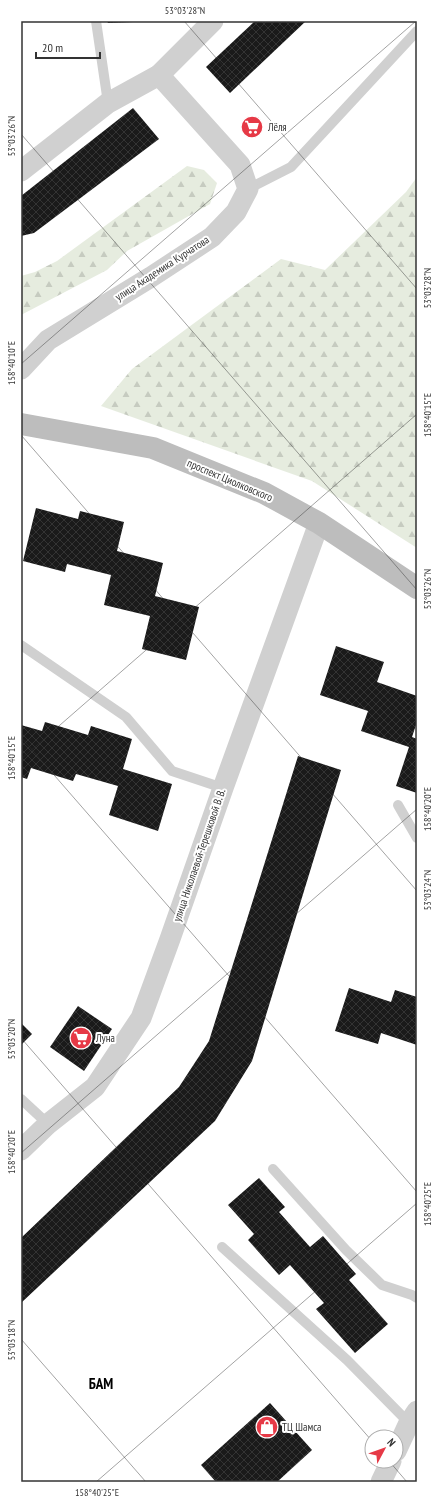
<svg xmlns="http://www.w3.org/2000/svg" width="438" height="1503" font-family="'PT Sans Narrow',sans-serif">
<style>
.forest{fill:url(#forest-firs)}
.building{fill:url(#building-cross-hatch)}
.lines{fill:none;stroke-linecap:round;stroke-linejoin:round}
.service{stroke:#d0d0d0;stroke-width:10}
.minor{stroke:#d0d0d0;stroke-width:21}
.secondary{stroke:#bdbdbd;stroke-width:22}
.ticks{fill:none;stroke:#333;stroke-width:1;stroke-opacity:0.45}
.labels{text-anchor:middle;stroke-width:4;stroke-linejoin:round;paint-order:stroke}
.poi-label{font-size:11px;fill:#333;stroke:#fff;text-anchor:start}
.street-label{font-size:11px;fill:#333;stroke:#fff}
.district-label{font-size:15px;font-weight:bold;fill:#000;stroke:#fff}
.neatline{fill:none;stroke:#333;stroke-width:1.5}
.ticks-label{font-size:10px;text-anchor:middle;fill:#333}
</style>
<defs>
<pattern id="forest-firs" width="22" height="20" patternUnits="userSpaceOnUse"><rect width="22" height="20" fill="#e6ecdf"/><path d="M5 1l3.5 6h-7zM16 11l3.5 6h-7z" fill="#c6cbc0"/></pattern>
<pattern id="building-cross-hatch" width="8" height="8" patternUnits="userSpaceOnUse"><rect width="8" height="8" fill="#1a1a1a"/><path d="M0 0l8 8M0 8l8-8" fill="none" stroke="#333"/></pattern>
</defs>
<rect width="100%" height="100%" fill="#fff"/>
<!-- forest -->
<g class="forest">
<path d="M187,166L204,170L217,183L210,204L127,251L107,270L21,315V276L35,272L57,261Z"/>
<path d="M417,177V548L312,481L101,406L132,369L281,259L325,270L406,192Z"/>
</g>
<!-- building -->
<g class="building">
<path d="M107,21H133V22L108,23Z"/>
<path d="M255,21H306L230,93L206,67Z"/>
<path d="M133,108L159,139L34,233L21,236V196Z"/>
<path d="M36,508L78,519L80,511L124,522L117,551L163,563L155,596L199,607L186,660L142,649L150,616L104,605L111,575L67,564L65,572L23,561Z"/>
<path d="M336,646L384,662L377,682L417,696V722L412,737L417,739V793L396,786L409,747L361,731L368,711L320,695Z"/>
<path d="M45,722L88,735L91,726L132,739L123,769L172,784L158,831L109,815L118,786L76,774L73,781L31,768L27,779L21,777V725L42,731Z"/>
<path d="M298,756L341,770L252,1061L215,1121L21,1303V1238L179,1087L209,1041Z"/>
<path d="M349,988L391,1002L395,990L417,997V1045L381,1033L378,1044L335,1031Z"/>
<path d="M78,1006L112,1029L84,1071L50,1047Z"/>
<path d="M21,1023L32,1034L21,1045Z"/>
<path d="M259,1178L285,1207L279,1212L310,1247L323,1236L356,1274L349,1280L388,1324L355,1353L316,1309L324,1303L290,1265L279,1275L248,1240L254,1234L228,1205Z"/>
<path d="M270,1403L312,1450L277,1482H216L201,1465Z"/>
</g>
<g class="lines">
<!-- service -->
<g class="service">
<path d="M96,21L108,103"/>
<path d="M248,189L291,167L417,31"/>
<path d="M21,645L126,717L172,771L223,788"/>
<path d="M398,805L417,838"/>
<path d="M21,1099L48,1124"/>
<path d="M273,1169L346,1250L382,1285L412,1295L417,1298"/>
<path d="M222,1247L347,1360L410,1424"/>
</g>
<!-- minor -->
<g class="minor">
<path d="M21,171L108,103L159,75"/>
<path d="M21,369L48,340L151,277L212,237L236,212L248,189L240,165L159,75L213,21"/>
<path d="M21,1150L48,1124L95,1087L141,1018L170,939L223,788L319,523"/>
<path d="M396,1451L409,1423L417,1411"/>
<path d="M381,1482L391,1461"/>
</g>
<!-- secondary -->
<path class="secondary" d="M21,424L153,448L264,493L319,523L417,588"/>
</g>
<!-- ticks -->
<path class="ticks" d="M184,21L417,289M21,134L417,590M21,364L416,21M21,435L417,891M21,737L417,1192M21,759L417,414M21,1038L372,1441M21,1153L417,809M21,1339L146,1482M389,1461L407,1482M96,1482L417,1203"/>
<!-- icons -->
<defs>
<g id="supermarket-disc" transform="scale(1.15)"><circle r="9.5" fill="#e63946" stroke="#fff"/><path d="M-6-5.5h2.5l.6 2H6L4.5 2H-2.5L-4.4-4H-6ZM-1.5 3.2a1.3 1.3 0 1 0 .1 0ZM3 3.2a1.3 1.3 0 1 0 .1 0Z" fill="#fff"/></g>
<g id="shop-disc" transform="scale(1.15)"><circle r="9.5" fill="#e63946" stroke="#fff"/><path d="M-5-2.5h2.3a2.7 3.5 0 0 1 5.4 0H5L5.5 6h-11ZM-1.5-2.5h3a1.5 2.3 0 0 0-3 0Z" fill="#fff"/></g>
</defs>
<g fill-rule="evenodd">
<use href="#supermarket-disc" x="252" y="127"/>
<use href="#supermarket-disc" x="81" y="1038"/>
<use href="#shop-disc" x="267" y="1427"/>
</g>
<g class="labels">
<!-- poi labels -->
<g class="poi-label">
<text x="268" y="131">Лёля</text>
<text x="96" y="1042">Луна</text>
<text x="282" y="1431">ТЦ Шамса</text>
</g>
<!-- street labels -->
<g class="street-label">
<text transform="translate(162 268) rotate(-33)" y="4">улица Академика Курчатова</text>
<text transform="translate(230 480) rotate(23)" y="4">проспект Циолковского</text>
<text transform="translate(199 855) rotate(-71)" y="4">улица Николаевой-Терешковой В. В.</text>
</g>
<!-- district labels -->
<g class="district-label">
<text x="101" y="1389">БАМ</text>
</g>
</g>
<!-- border -->
<rect width="438" height="1503" fill="none" stroke="#ffffff" stroke-width="44"/>
<!-- north arrow -->
<g transform="translate(384 1449) rotate(49)"><circle r="19" fill="#ffffff" stroke="#adadad"/>
<path d="M0-3L7 15L0 10L-7 15Z" fill="#e63946"/>
<text y="-6" font-size="11" font-weight="bold" text-anchor="middle" fill="#333333">N</text>
</g>
<!-- scale -->
<path d="M36 52v6h64v-6" fill="none" stroke="#333333" stroke-width="2"/>
<text x="42" y="52" font-size="12" fill="#333333" stroke="#ffffff" stroke-width="3" paint-order="stroke">20 m</text>
<rect x="22" y="22" width="394" height="1459" class="neatline"/>
<g class="ticks-label">
<text x="185" y="14">53°03'28"N</text>
<text transform="translate(11 136) rotate(-90)" y="4">53°03'26"N</text>
<text transform="translate(427 288) rotate(-90)" y="4">53°03'28"N</text>
<text transform="translate(11 363) rotate(-90)" y="4">158°40'10"E</text>
<text transform="translate(427 415) rotate(-90)" y="4">158°40'15"E</text>
<text transform="translate(427 589) rotate(-90)" y="4">53°03'26"N</text>
<text transform="translate(11 758) rotate(-90)" y="4">158°40'15"E</text>
<text transform="translate(427 809) rotate(-90)" y="4">158°40'20"E</text>
<text transform="translate(427 890) rotate(-90)" y="4">53°03'24"N</text>
<text transform="translate(11 1039) rotate(-90)" y="4">53°03'20"N</text>
<text transform="translate(11 1152) rotate(-90)" y="4">158°40'20"E</text>
<text transform="translate(427 1204) rotate(-90)" y="4">158°40'25"E</text>
<text transform="translate(11 1340) rotate(-90)" y="4">53°03'18"N</text>
<text x="97" y="1496">158°40'25"E</text>
</g>
</svg>
